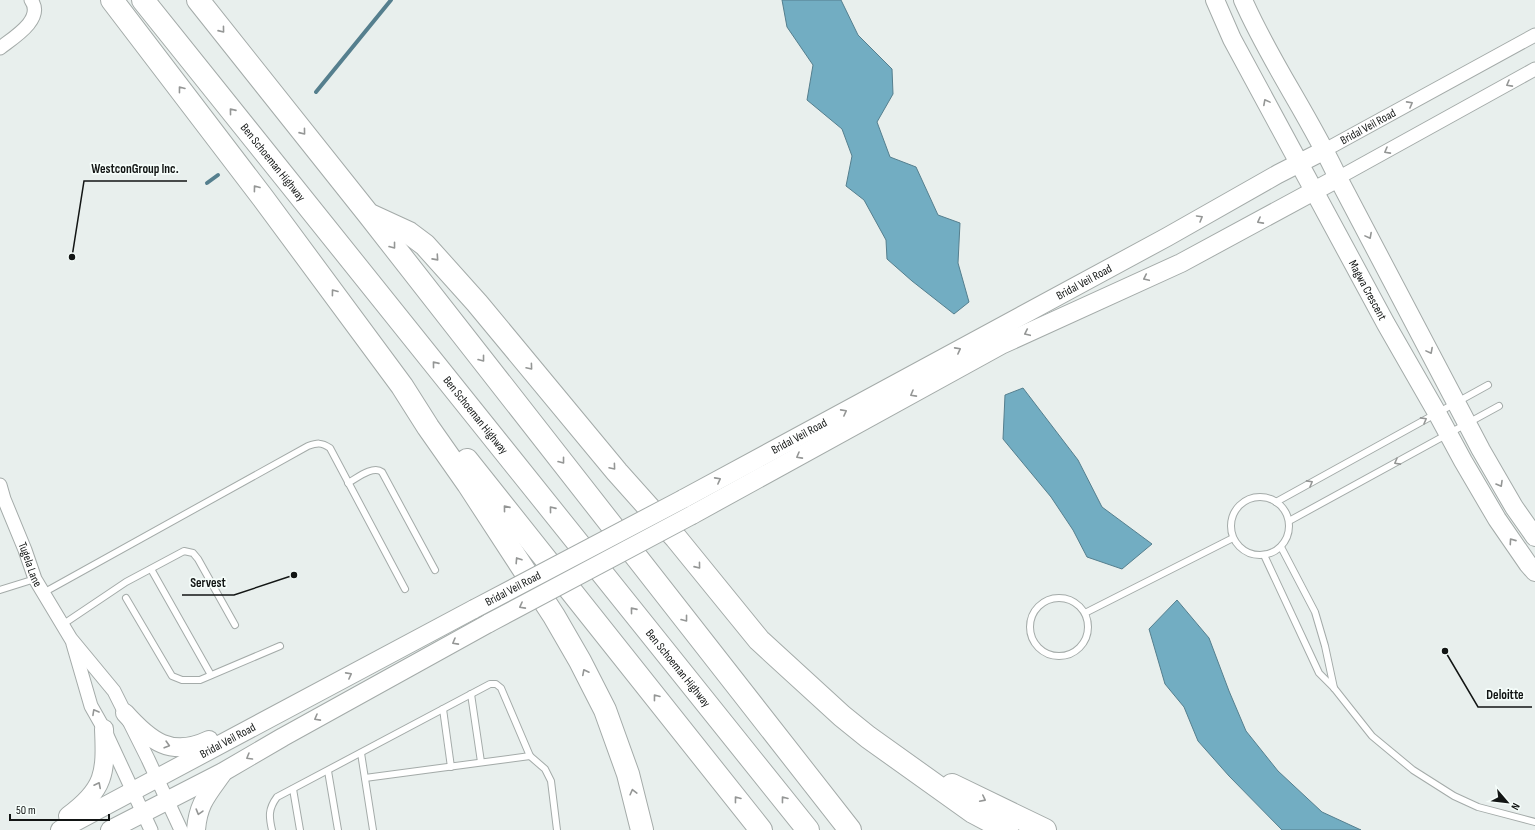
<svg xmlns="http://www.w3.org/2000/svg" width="1535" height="830" font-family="'Sofia Sans Condensed',sans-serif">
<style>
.water{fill:#72adc2;stroke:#557f8e}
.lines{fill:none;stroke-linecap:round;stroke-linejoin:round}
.stream{stroke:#557f8e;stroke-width:4}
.lane-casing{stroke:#a4aba9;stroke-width:8}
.street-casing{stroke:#a4aba9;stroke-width:15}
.secondary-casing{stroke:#a4aba9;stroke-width:20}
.highway-casing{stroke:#a4aba9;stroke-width:24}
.lane{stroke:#fff;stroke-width:6}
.street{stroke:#fff;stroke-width:13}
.secondary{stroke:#fff;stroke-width:18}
.highway{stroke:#fff;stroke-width:22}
.secondary-bridge-casing{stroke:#a4aba9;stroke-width:20;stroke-linecap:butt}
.secondary-bridge{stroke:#fff;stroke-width:18}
.oneway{stroke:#949695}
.labels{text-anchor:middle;stroke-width:3.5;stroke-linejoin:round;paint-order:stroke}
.street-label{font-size:12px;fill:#121514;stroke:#f5fdfa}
.leader{fill:none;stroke:#121514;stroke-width:1.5}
.callout-dot{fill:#121514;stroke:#f5fdfa;stroke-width:1.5}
.callout-label{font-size:13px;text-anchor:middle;font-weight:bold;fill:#121514;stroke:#f5fdfa;stroke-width:3.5;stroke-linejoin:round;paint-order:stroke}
</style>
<rect width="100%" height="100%" fill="#e8efed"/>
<!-- water -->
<g class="water">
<path d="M782,0H841L858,35L892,69L893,94L877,122L890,157L916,167L938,215L960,223L958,263L969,302L954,314L912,281L887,259L886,240L864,200L846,186L852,156L842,129L807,100L813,65L787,27Z"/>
<path d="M1023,388L1078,460L1102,507L1152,544L1122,569L1087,557L1073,530L1051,497L1003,439L1005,395Z"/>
<path d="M1177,600L1209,638L1229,691L1246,731L1278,771L1322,812L1361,830H1282L1229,776L1198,741L1184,707L1165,684L1149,629Z"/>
</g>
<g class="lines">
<!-- stream -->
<g class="stream">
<path d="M316,92L391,0"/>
<path d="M207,183L218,175"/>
</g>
<!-- lane casing -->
<g class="lane-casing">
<g id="lane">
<path d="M348,483C357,478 373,465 382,472L435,570"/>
<circle cx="1260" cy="526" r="29"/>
<path d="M1276,502L1488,385"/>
<path d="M1289,521L1499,406"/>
<path d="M1281,547L1315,612L1325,646L1334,688"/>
<path d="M1264,555L1319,673L1334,688L1372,736L1413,770L1454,796L1478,807L1535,822"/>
<path d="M151,569L211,675"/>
<path d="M0,590L35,579"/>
<path d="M43,593L308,446C317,443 321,442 330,448L405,589"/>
<circle cx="1059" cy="627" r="29"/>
<path d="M126,598L172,676L182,680H200L280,646"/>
<path d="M1085,613L1233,538"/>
<path d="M62,625L126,582L184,551L193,553L198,559L235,625"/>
<path d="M471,694L481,762"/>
<path d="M443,709L451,767"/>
<path d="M361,753L373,830"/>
<path d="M328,771L338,830"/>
<path d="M365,778L530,756"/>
<path d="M293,789L300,830"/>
<path d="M272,830C269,817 268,809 277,797L490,684H496L501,688L530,756L545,769L551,781L557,830"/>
</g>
</g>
<!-- street casing -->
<g class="street-casing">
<g id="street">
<path d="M0,48C13,38 45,19 31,0"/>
<path id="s1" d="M1325,150L1535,35"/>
<path d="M1338,178L1535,69"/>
<path id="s2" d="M0,485L4,499L25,550L35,579L71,639L114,691L148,759L181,830"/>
<path d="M73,644L91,706L104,729L151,830"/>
</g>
</g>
<!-- secondary casing -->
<g class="secondary-casing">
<g id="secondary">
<path id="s3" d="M1215,0L1232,39L1386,324L1437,413L1463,461L1497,519L1528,564L1535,572"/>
<path d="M1243,0C1270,62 1310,117 1338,178L1481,450L1514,507L1535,537"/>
<path id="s4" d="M683,499L1167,237L1278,174L1325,150"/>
<path d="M692,515L1001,345L1181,263L1338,178"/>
<path d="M125,713C150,741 171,758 209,740"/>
<path d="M68,816C105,789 106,773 104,729"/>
<path id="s5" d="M60,830L474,609"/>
<path d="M110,830L223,772L283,737L489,623"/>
<path d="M196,830C198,804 207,795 222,774"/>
</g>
</g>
<!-- highway casing -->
<g class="highway-casing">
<g id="highway">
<path d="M112,0L263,198L402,386L428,427L468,484L554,616L580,661L605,710L628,774L642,830"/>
<path id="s6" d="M143,0L808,830"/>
<path d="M198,0L369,215L850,830"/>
<path d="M372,216L409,233L425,245L477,303L617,472L676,538L759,640L842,716L868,737L973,812L1007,830"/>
<path d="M467,460L761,830"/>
<path d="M952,785L1045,830"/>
</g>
</g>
<!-- lane -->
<use href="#lane" class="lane"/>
<!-- street -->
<use href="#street" class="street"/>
<!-- secondary -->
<use href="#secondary" class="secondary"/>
<!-- highway -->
<use href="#highway" class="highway"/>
<!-- secondary-bridge casing -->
<g class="secondary-bridge-casing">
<g id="secondary-bridge">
<path id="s7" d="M474,609L683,499"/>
<path d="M489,623L692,515"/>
</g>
</g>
<!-- secondary-bridge -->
<use href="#secondary-bridge" class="secondary-bridge"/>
</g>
<!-- one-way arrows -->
<defs><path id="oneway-chevron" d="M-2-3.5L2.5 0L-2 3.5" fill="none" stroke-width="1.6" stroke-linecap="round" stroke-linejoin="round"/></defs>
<g class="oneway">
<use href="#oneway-chevron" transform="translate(222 30) rotate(51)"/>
<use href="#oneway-chevron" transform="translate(1509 84) rotate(151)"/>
<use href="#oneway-chevron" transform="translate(181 89) rotate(-128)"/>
<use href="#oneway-chevron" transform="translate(1266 102) rotate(-118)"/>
<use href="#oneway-chevron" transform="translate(1410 104) rotate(-29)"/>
<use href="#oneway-chevron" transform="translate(232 111) rotate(-129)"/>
<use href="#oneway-chevron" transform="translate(303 132) rotate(51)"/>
<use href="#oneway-chevron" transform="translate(1387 151) rotate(151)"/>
<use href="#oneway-chevron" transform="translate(256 188) rotate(-127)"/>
<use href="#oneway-chevron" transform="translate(1200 218) rotate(-30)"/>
<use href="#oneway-chevron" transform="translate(1260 221) rotate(152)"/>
<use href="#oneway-chevron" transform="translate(1369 236) rotate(62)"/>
<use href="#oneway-chevron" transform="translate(393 246) rotate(52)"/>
<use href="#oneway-chevron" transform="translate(436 258) rotate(48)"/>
<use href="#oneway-chevron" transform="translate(1146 278) rotate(155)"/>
<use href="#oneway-chevron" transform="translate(334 292) rotate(-127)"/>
<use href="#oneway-chevron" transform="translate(1027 333) rotate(155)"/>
<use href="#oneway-chevron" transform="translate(958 350) rotate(-28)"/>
<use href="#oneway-chevron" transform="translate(1430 351) rotate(62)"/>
<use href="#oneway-chevron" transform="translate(482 359) rotate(52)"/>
<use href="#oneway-chevron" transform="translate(435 364) rotate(-129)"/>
<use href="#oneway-chevron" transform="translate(530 367) rotate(50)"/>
<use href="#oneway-chevron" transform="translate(913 394) rotate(151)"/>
<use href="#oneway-chevron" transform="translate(844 412) rotate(-28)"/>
<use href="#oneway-chevron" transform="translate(1424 420) rotate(-29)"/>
<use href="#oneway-chevron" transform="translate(799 456) rotate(151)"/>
<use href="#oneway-chevron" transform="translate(562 461) rotate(52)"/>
<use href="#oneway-chevron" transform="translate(1397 462) rotate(151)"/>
<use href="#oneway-chevron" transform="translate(613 467) rotate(50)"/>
<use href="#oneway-chevron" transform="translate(718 480) rotate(-28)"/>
<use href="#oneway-chevron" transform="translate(1310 483) rotate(-29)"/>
<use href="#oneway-chevron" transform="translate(1500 484) rotate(60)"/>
<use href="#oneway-chevron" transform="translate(506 508) rotate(-129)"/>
<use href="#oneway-chevron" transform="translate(552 509) rotate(-129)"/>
<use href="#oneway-chevron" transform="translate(1512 541) rotate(-125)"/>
<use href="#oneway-chevron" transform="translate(518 560) rotate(-123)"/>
<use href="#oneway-chevron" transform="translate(698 566) rotate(51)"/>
<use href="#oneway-chevron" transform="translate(522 606) rotate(152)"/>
<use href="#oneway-chevron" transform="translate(633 610) rotate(-129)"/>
<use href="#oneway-chevron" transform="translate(685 619) rotate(52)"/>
<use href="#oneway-chevron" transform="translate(455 642) rotate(151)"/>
<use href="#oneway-chevron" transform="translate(585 672) rotate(-117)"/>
<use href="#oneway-chevron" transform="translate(349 675) rotate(-28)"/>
<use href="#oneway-chevron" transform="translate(656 697) rotate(-128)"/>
<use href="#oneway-chevron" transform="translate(95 712) rotate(-119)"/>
<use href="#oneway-chevron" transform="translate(317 718) rotate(151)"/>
<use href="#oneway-chevron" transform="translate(167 745) rotate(16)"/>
<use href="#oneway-chevron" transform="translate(249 757) rotate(150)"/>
<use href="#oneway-chevron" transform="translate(98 785) rotate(-63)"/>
<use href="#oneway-chevron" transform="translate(633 792) rotate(-104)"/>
<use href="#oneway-chevron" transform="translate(737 799) rotate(-128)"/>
<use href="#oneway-chevron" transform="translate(784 799) rotate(-128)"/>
<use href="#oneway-chevron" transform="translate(983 799) rotate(27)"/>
<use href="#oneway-chevron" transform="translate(199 812) rotate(106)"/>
</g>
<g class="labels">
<!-- street labels -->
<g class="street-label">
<text dy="4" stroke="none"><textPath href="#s1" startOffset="49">Bridal Veil Road</textPath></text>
<text dy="4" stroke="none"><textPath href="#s6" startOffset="208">Ben Schoeman Highway</textPath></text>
<text dy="4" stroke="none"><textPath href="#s4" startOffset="456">Bridal Veil Road</textPath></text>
<text dy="4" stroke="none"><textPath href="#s3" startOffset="328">Magwa Crescent</textPath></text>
<text dy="4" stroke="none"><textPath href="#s6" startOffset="532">Ben Schoeman Highway</textPath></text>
<text dy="4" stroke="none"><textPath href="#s4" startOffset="132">Bridal Veil Road</textPath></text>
<text dy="4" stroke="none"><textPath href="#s2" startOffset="85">Tugela Lane</textPath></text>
<text dy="4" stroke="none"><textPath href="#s7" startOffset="44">Bridal Veil Road</textPath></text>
<text dy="4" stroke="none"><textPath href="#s6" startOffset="856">Ben Schoeman Highway</textPath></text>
<text dy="4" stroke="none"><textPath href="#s5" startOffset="190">Bridal Veil Road</textPath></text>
</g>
</g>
<!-- callouts -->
<path class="leader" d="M72 257L84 181H187M294 575L234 595H182M1445 651L1478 707H1532"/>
<g class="callout-dot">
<circle cx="72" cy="257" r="4"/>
<circle cx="294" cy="575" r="4"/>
<circle cx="1445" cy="651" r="4"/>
</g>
<g class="callout-label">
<text x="135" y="173">WestconGroup Inc.</text>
<text x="208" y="587">Servest</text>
<text x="1505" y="699">Deloitte</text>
</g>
<!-- north arrow -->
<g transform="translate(1507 802) rotate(118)" stroke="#f5fdfa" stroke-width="3" paint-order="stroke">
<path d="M0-3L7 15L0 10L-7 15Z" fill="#121514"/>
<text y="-6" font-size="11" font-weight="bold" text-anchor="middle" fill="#121514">N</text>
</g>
<!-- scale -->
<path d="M10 814v6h99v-6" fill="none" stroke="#121514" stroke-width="2"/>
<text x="16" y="814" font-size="12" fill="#121514" stroke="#f5fdfa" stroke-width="3" paint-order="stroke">50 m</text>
</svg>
